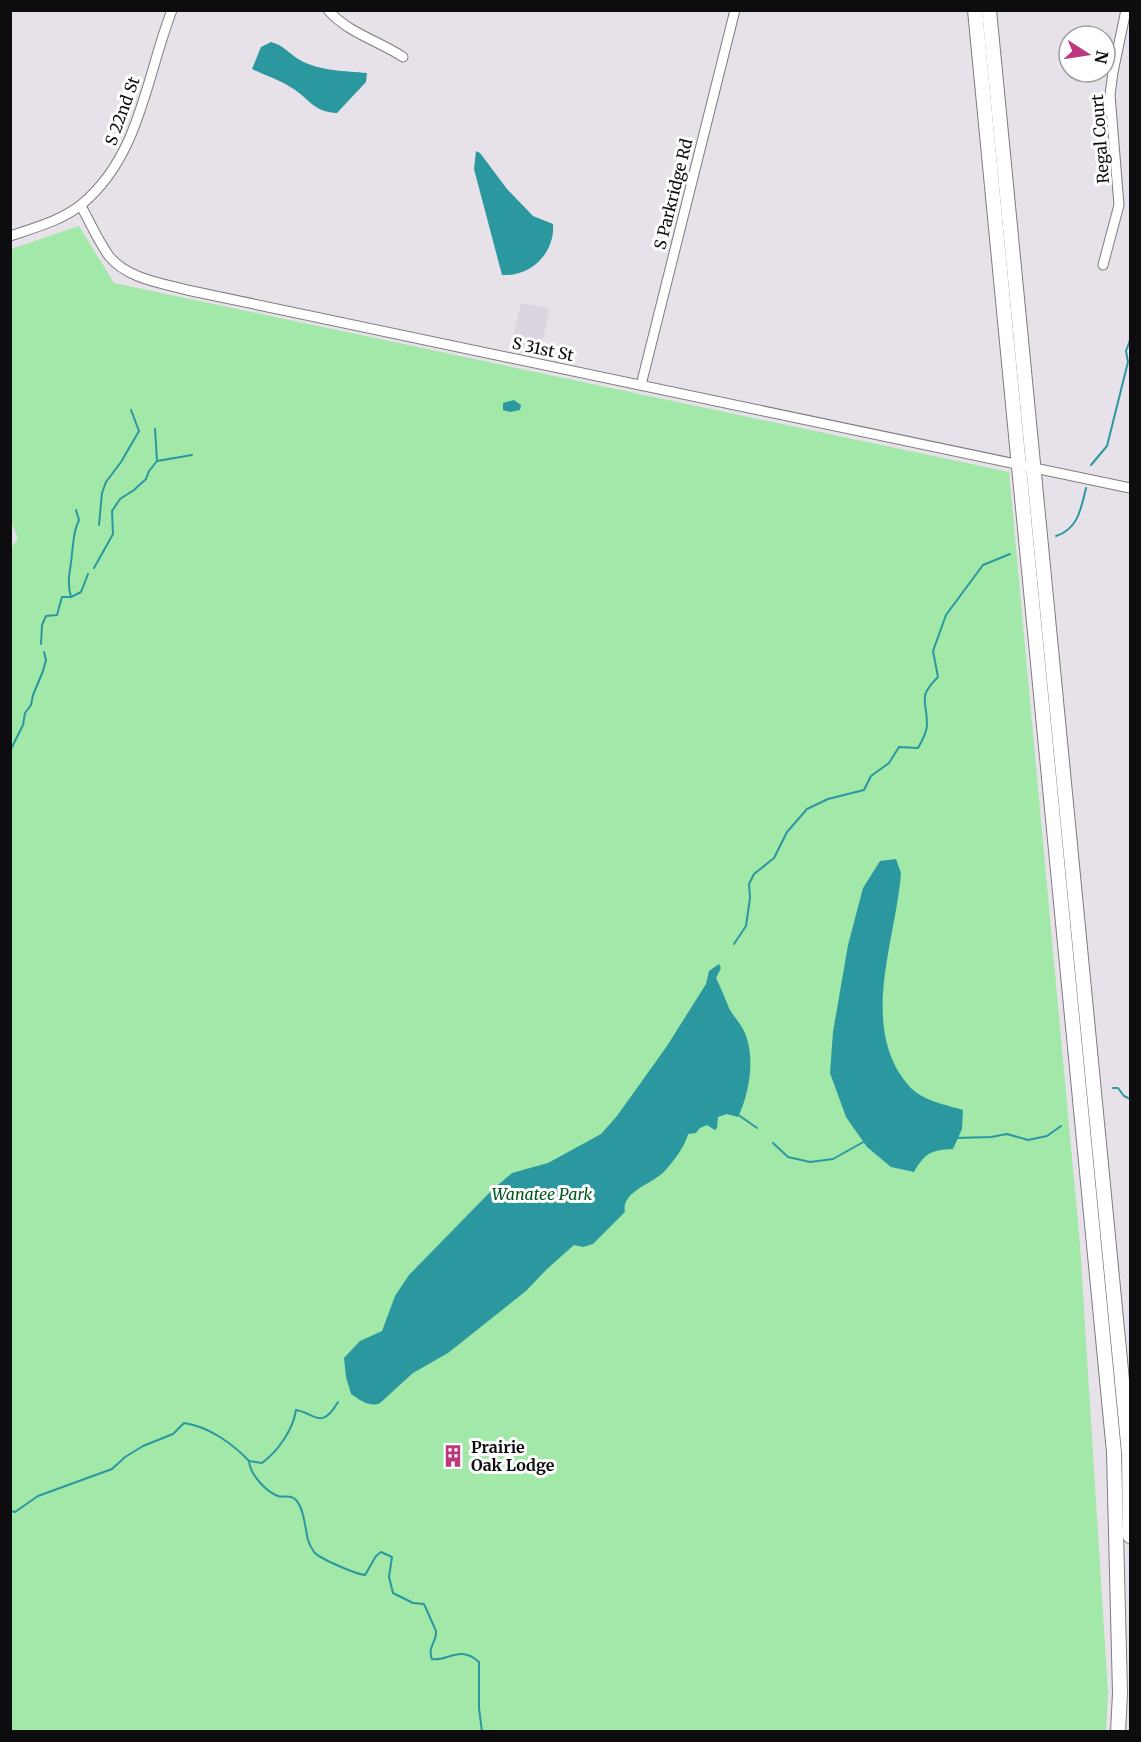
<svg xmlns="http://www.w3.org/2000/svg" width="1141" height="1742" font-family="Merriweather,serif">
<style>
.built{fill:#ddd4e1}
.green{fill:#a1e8a9}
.water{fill:#2b98a0}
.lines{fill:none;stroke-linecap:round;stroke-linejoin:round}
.stream{stroke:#2b98a0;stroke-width:2}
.minor-casing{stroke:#7f7b81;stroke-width:11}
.highway-casing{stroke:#7f7b81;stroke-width:16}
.minor{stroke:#fff;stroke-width:9}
.highway{stroke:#fff;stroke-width:14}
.labels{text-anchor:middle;stroke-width:6;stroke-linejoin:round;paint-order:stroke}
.street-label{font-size:16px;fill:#0d0c0e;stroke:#fff}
.park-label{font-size:16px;font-style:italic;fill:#00571c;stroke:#fff}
.poi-label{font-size:16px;font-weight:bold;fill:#0d0c0e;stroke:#fff;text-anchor:start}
</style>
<rect width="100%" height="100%" fill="#e7e2e9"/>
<!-- built -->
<path class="built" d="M521,303L550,309L539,356L510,350Z"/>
<!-- green -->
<path class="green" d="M79,226L114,283L1009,472L1080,1245L1108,1693L1106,1731H11L10,549L18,539L10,518L11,249Z"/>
<!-- water -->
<g class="water">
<path d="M271,42C284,45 289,54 300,60C319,71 346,71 367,73L366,82L337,113C313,112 310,99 292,88C280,80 265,75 252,69L261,47Z"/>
<path d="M476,151L480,153L507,189L533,216L553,224C555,253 531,277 502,275L474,169Z"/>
<path d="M514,400L521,405L520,410L510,412L503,410V403Z"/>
<path d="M896,859L901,873C896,941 858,1027 909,1086C921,1100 946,1105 963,1110L962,1129L953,1149C931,1150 925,1153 914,1172L891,1167L867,1147L846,1117L830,1073L833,1032L848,945L863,888L880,861Z"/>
<path d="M719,964L721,968L716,978C721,988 725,998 729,1008C734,1018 743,1025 746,1036C755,1059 749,1095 738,1117L727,1114L718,1117L717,1128L715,1130L707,1125L700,1128L696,1133L688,1134C686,1145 669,1169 659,1176C647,1185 621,1194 625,1212L593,1244L583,1247L574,1245L547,1269L526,1291L448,1353L413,1373L380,1403C370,1408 360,1400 351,1394L346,1377L344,1358L360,1341L382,1331L395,1296L409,1275L492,1190L512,1173L548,1163L601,1134L617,1116L667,1046L706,984L709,971Z"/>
</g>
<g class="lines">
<!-- stream -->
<g class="stream">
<path d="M155,429L157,461"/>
<path d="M1091,465L1107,446L1128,362L1126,351L1130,340"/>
<path d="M99,525L102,493L106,482L121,462L139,431L131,410"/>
<path d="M1056,536C1078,529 1081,509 1086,488"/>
<path d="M94,568L113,534L112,511L120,499L134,490L146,479L149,471L157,461L192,455"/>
<path d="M71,597C66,580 71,570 72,553C74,540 73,532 79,520L76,510"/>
<path d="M41,644L42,625L46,616L57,615L62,597H71L81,592L88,574"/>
<path d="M10,751L23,725L25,713L31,705L33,695L43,671L46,660L44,652"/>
<path d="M734,944L746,926L750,898L749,884L754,874L774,858L787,832L807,809L828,799L864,790L871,776L889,763L899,747L918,748C922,741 927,732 927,725C927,699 917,698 938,677L933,651L946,615L983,565L1010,554"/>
<path d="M1113,1088H1118L1124,1096L1130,1099"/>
<path d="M737,1114L757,1128"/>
<path d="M955,1138L991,1137L1007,1134L1028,1140L1047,1136L1061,1126"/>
<path d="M773,1143L788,1157L810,1162L833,1159L867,1140"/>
<path d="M249,1461L262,1463C278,1451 293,1430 296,1410C315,1413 321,1431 338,1402"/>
<path d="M10,1511L15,1512L38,1496L112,1469L125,1457L143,1446L173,1434L184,1423C208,1426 233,1444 249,1461C250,1474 265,1491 278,1496C284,1498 291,1494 296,1500C304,1509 305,1527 308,1540C309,1543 312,1549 314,1552C320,1559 356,1574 365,1575L376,1556L381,1552L392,1557L389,1577L393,1593L413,1603L424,1604L436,1631C437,1642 427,1647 432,1659C447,1662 460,1644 479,1662V1708L482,1732"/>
</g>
<!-- minor casing -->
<g class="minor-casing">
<g id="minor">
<path d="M328,10C348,33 379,41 403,57"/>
<path d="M81,206C90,222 98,241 109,256C126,278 161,283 187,290L1130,488"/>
<path d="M10,236C34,228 63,220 82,204C140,156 146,77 172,10"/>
<path d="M1103,265L1119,205L1110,95L1113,72L1126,10"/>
<path d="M641,385L735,10"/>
</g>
</g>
<!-- highway casing -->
<g class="highway-casing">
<g id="highway">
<path d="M975,10L1114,1452L1120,1693L1118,1732"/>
<path d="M989,10L1129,1453L1130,1536"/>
</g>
</g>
<!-- minor -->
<use href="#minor" class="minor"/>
<!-- highway -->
<use href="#highway" class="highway"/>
</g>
<!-- icons -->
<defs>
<g id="building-bare" transform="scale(1.8)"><path d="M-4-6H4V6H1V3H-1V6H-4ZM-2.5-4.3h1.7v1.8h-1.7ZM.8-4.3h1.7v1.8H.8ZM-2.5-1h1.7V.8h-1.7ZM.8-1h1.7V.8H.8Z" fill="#bc377b" stroke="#fff" stroke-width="2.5" paint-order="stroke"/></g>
</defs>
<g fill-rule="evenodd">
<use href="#building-bare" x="453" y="1456"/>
</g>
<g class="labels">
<!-- street labels -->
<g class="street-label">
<text transform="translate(122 111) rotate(-70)" y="6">S 22nd St</text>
<text transform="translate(1100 139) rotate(-94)" y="6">Regal Court</text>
<text transform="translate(673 194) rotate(-76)" y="6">S Parkridge Rd</text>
<text transform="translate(543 349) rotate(12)" y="6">S 31st St</text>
</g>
<!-- park labels -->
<g class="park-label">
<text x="542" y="1200">Wanatee Park</text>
</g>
<!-- poi labels -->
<g class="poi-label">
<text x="471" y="1453">Prairie<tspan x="471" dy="18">Oak Lodge</tspan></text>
</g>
</g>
<!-- border -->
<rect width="1141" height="1742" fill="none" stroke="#0d0c0e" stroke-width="24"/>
<!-- north arrow -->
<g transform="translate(1087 54) rotate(102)"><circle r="28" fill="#ffffff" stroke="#9e9e9f" stroke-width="1.5"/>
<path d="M0-4.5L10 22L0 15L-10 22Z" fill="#bc377b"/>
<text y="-9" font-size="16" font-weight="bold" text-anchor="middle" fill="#0d0c0e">N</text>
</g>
</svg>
